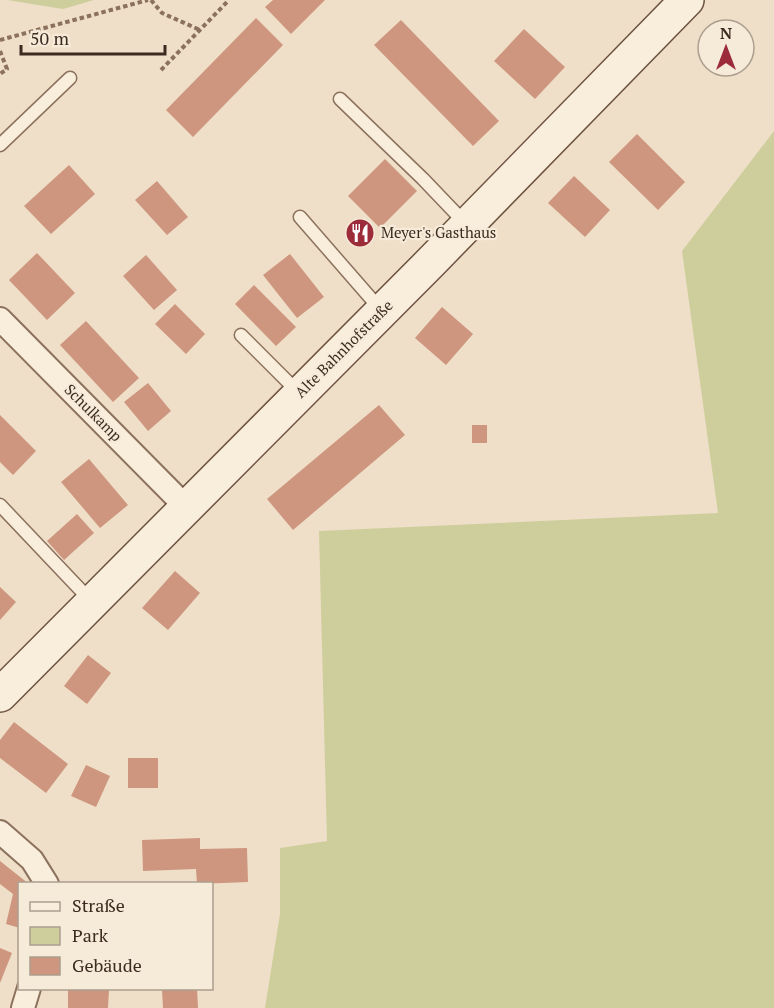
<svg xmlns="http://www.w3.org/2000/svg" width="774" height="1008" font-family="'PT Serif',serif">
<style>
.green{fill:#cece9c}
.building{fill:#ce967e}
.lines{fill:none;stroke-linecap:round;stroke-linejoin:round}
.lane-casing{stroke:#8c715d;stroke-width:15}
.street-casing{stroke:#8c715d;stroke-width:26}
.secondary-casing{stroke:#6e5240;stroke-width:36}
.path{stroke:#8c715d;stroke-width:4;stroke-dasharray:4.5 3;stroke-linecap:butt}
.lane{stroke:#f9eedc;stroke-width:12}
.street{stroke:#f9eedc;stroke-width:22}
.secondary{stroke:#f9eedc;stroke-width:33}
.labels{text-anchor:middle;stroke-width:4.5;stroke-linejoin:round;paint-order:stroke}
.poi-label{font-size:15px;fill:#3c2b20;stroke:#f6ead8;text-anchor:start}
.street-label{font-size:15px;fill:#3c2b20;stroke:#f6ead8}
</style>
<rect width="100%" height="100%" fill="#efdfc9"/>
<!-- green -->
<g class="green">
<path d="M7,0H94L63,9Z"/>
<path d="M774,131V1008H265L280,914V848L327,841L319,531L718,513L682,251Z"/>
</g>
<!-- building -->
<g class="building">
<path d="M273,0H325L291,34L265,7Z"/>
<path d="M256,18L283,45L193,137L166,110Z"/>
<path d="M401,20L499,121L473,146L374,45Z"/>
<path d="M524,29L565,67L535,99L494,61Z"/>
<path d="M637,134L685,182L658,210L609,162Z"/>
<path d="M385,159L417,191L380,228L348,196Z"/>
<path d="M69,165L95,194L51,234L24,206Z"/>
<path d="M574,176L610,210L585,237L548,203Z"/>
<path d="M157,181L188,217L167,235L135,200Z"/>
<path d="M37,253L75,293L47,320L9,280Z"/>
<path d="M290,254L324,297L297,318L263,275Z"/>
<path d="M146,255L177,290L154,310L123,276Z"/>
<path d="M254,285L296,327L276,346L235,304Z"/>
<path d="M175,304L205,334L186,354L155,324Z"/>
<path d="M442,307L473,334L446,365L415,338Z"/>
<path d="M86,321L139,378L113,402L60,345Z"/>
<path d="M148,383L171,411L148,431L124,402Z"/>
<path d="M379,405L405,435L293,530L267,499Z"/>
<path d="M0,415L36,451L13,475L0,462Z"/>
<rect x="472" y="425" width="15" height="18"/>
<path d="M89,459L128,505L100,528L61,482Z"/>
<path d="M77,514L94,533L64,560L47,541Z"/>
<path d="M175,571L200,593L168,630L142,608Z"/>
<path d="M0,587L16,602L0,620Z"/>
<path d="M88,655L111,673L87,704L64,686Z"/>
<path d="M14,722L68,764L46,793L0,758V740Z"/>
<rect x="128" y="758" width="30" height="30"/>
<path d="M86,765L110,776L96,807L71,796Z"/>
<path d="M200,838V849L247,848L248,882L197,884L196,869L143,871L142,840Z"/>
<path d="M0,861L29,884H20V928L6,924L13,894L0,884Z"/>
<path d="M0,948L12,953L0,983Z"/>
<path d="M197,988L198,1008H163L162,990Z"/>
<path d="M68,989L109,990L108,1008H68Z"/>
</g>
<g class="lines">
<!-- lane casing -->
<g class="lane-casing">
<g id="lane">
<path d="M340,99L423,179L467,225"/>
<path d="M0,145L70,78"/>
<path d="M300,217L381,310"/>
<path d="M241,335L299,393"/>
<path d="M0,505L92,602"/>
</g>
</g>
<!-- street casing -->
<g class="street-casing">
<g id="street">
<path d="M0,319L186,507"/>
<path d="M0,832L32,860L47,884"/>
<path d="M23,1008L29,988"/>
</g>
</g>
<!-- secondary casing -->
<g class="secondary-casing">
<path id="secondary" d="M0,695L431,262L687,0"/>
</g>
<!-- path -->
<g class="path">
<path d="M151,0L162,13L200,30"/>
<path d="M0,40L148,0"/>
<path d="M0,51L7,69L0,74"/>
<path d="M161,70L229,0"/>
</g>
<!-- lane -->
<use href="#lane" class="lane"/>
<!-- street -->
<use href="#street" class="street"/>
<!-- secondary -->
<use href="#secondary" class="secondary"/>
</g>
<!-- icons -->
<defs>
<g id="restaurant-disc" transform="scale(1.5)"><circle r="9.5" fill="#9c2c39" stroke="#f6ead8"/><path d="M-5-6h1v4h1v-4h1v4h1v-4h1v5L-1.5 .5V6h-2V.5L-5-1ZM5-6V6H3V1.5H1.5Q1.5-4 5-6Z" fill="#fff"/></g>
</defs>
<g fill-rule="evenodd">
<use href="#restaurant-disc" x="360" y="233"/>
</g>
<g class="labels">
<!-- poi labels -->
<g class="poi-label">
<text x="381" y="238">Meyer's Gasthaus</text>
</g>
<!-- street labels -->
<g class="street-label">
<text transform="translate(344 349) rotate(-45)" y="5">Alte Bahnhofstraße</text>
<text transform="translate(93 413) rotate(45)" y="5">Schulkamp</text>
</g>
</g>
<!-- legend -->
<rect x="18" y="882" width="195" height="108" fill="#f6ead8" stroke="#ac9e8e" stroke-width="1.5"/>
<rect x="30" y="902" width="30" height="9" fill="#f9eedc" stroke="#ac9e8e" stroke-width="1.5"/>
<text x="72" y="912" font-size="18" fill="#3c2b20">Straße</text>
<rect x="30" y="927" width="30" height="18" fill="#cece9c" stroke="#ac9e8e" stroke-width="1.5"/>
<text x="72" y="942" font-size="18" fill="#3c2b20">Park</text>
<rect x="30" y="957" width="30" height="18" fill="#ce967e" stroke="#ac9e8e" stroke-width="1.5"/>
<text x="72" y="972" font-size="18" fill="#3c2b20">Gebäude</text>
<!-- north arrow -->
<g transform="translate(726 48)"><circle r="28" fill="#f6ead8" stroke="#ac9e8e" stroke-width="1.5"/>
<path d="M0-4.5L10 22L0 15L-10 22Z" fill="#9c2c39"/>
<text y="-9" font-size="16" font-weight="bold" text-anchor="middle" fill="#3c2b20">N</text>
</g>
<!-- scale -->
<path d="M21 45v9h144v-9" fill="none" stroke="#3c2b20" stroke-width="3"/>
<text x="30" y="45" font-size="18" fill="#3c2b20" stroke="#f6ead8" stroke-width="4.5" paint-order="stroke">50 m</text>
</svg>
